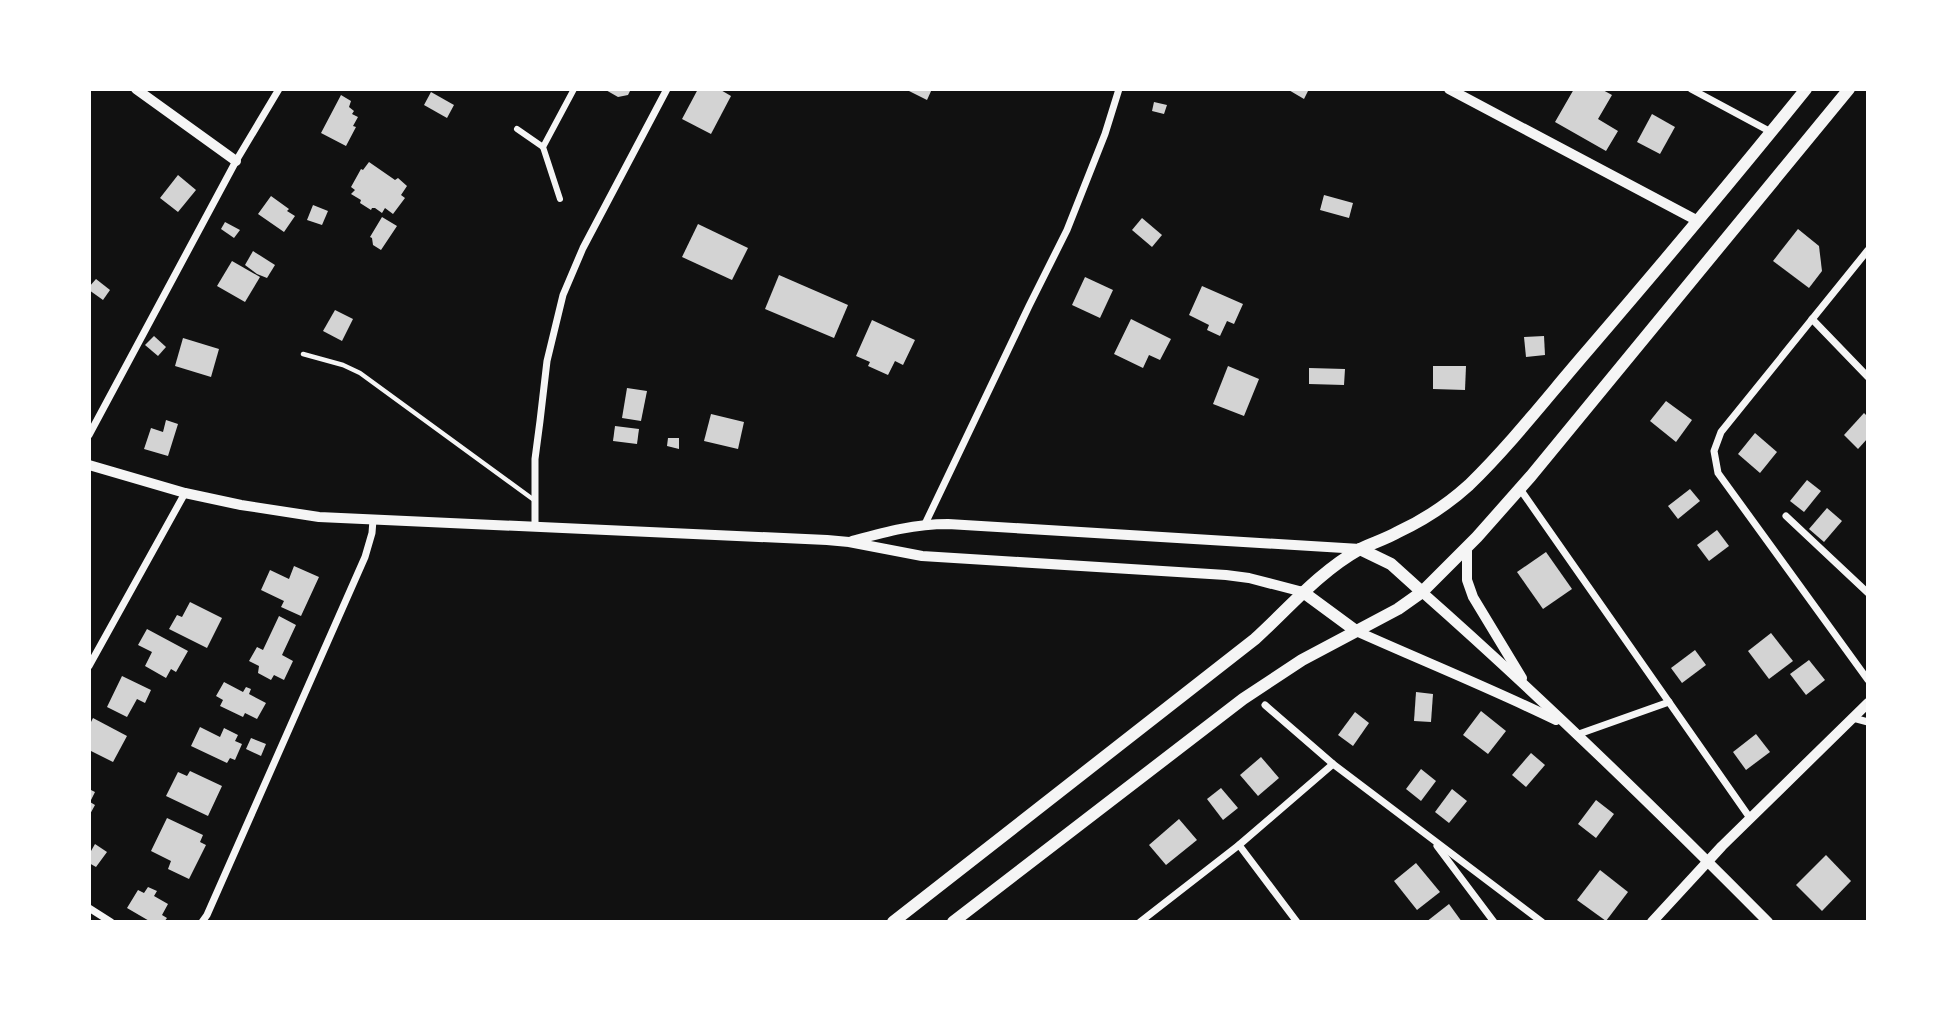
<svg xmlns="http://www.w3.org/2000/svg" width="1957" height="1011" font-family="Cabin,sans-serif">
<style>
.building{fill:#d3d3d3}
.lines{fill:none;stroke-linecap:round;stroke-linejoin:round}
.service{stroke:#f5f5f5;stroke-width:4.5}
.pedestrian{stroke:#f5f5f5;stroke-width:6}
.minor{stroke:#f5f5f5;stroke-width:7}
.tertiary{stroke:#f5f5f5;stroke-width:10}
.secondary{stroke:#f5f5f5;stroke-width:12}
</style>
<rect width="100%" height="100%" fill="#111"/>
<!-- building -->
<g class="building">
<path d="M604,89H631L628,95L618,97Z"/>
<path d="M698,89H719L731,96L711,134L682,119Z"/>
<path d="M905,89H932L927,100Z"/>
<path d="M1287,89H1309L1304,99Z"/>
<path d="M1574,89H1601L1612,95L1598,119L1618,131L1606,151L1555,122Z"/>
<path d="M431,92L454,105L447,118L424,105Z"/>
<path d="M341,95L351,101L349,107L354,111L352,114L358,117L353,126L356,127L346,146L321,133Z"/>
<path d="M1154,102L1167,105L1164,114L1152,111Z"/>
<path d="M1652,114L1675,127L1660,154L1637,142Z"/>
<path d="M369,162L395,180L398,178L407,186L401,195L405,198L393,214L385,208L382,213L375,208H372L371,210L360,203L361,200L351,194L355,190L351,187L361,169L363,170Z"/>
<path d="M178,175L196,190L178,212L160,198Z"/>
<path d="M1324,195L1353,203L1349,218L1320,210Z"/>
<path d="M271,196L289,209L287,211L295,216L284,232L258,214Z"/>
<path d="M313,205L328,211L322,225L307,220Z"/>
<path d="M382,217L397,226L381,250L373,245L372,238L370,237Z"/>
<path d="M1142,218L1162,235L1152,247L1132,230Z"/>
<path d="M225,222L240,230L234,238L221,229Z"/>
<path d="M698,224L748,248L732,280L682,257Z"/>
<path d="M1798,229L1819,246L1822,271L1809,288L1773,261Z"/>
<path d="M253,251L275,265L267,278L257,274L245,265Z"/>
<path d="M232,261L260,277L245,302L217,286Z"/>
<path d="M779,275L848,305L834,338L765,309Z"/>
<path d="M1085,277L1113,290L1100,318L1072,305Z"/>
<path d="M96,279L110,290L103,300L89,290V287Z"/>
<path d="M1202,286L1243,304L1234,324L1227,321L1220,336L1207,330L1209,325L1189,315Z"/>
<path d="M335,310L353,319L342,341L323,331Z"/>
<path d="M1131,319L1171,339L1160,360L1149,355L1143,368L1114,354Z"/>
<path d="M872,320L915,340L903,365L895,361L888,375L868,366L870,362L856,356Z"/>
<path d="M154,336L166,347L158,356L145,345Z"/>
<path d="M1544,336L1545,355L1526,357L1524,337Z"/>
<path d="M183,338L219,349L211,377L175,366Z"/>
<path d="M1228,366L1259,379L1244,416L1213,404Z"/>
<path d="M1433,366H1466L1465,390L1433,389Z"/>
<path d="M1309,368L1345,369L1344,385L1309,384Z"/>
<path d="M627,388L647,391L641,421L622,418Z"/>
<path d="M1666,401L1692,420L1676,442L1650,421Z"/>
<path d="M1864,413L1868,417V438L1858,449L1844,435Z"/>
<path d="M711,414L744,422L738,449L704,441Z"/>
<path d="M166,420L178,424L168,456L144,449L151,428L163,432Z"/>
<path d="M615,426L639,429L637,444L613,441Z"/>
<path d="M1755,433L1777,452L1760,473L1738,454Z"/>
<path d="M668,438H679V449L667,446Z"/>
<path d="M1807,480L1821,491L1804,512L1790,501Z"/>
<path d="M1690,489L1700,501L1678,519L1668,506Z"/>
<path d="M1827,508L1842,521L1824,542L1809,529Z"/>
<path d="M1717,530L1729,546L1709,561L1697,545Z"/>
<path d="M1546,552L1572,589L1543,609L1517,572Z"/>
<path d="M294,566L319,577L301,616L281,607L284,601L261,590L270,570L289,579Z"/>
<path d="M190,602L222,618L207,648L169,629L177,615L182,617Z"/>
<path d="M279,616L296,625L282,655L293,661L284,680L274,675L271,680L258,673L259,666L249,661L257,647L263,650Z"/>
<path d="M147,629L188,651L176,672L171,669L166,678L145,666L152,652L138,645Z"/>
<path d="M1771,633L1793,661L1769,679L1748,651Z"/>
<path d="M1695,650L1706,665L1682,683L1671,668Z"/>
<path d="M1809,660L1825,680L1806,695L1790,674Z"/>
<path d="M122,676L151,690L145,703L137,699L127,717L107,707Z"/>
<path d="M224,682L243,692L246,687L251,689L249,694L266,703L257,719L245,713L243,717L220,706L223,700L216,696Z"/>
<path d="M1416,692L1433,694L1431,722L1414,721Z"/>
<path d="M1481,711L1506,731L1488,754L1463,735Z"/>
<path d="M1355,712L1369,723L1353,746L1338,735Z"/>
<path d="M93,718L127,736L113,762L89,750V726Z"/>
<path d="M200,727L220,737L224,728L238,735L235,741L242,744L235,760L230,758L227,763L191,746Z"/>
<path d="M1756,734L1770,752L1746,770L1733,752Z"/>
<path d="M251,738L266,744L261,756L246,749Z"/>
<path d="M1531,753L1545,765L1526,787L1512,775Z"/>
<path d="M1261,757L1279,778L1258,796L1240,775Z"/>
<path d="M1421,769L1436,781L1421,801L1406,789Z"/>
<path d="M190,771L222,786L208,816L166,796L178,772L187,776Z"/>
<path d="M1221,788L1238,808L1223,820L1207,799Z"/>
<path d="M89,789L95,792L90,802L95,805L89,816Z"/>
<path d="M1452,789L1467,801L1449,823L1435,812Z"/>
<path d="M1596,800L1614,814L1596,838L1578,824Z"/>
<path d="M167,818L203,835L200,842L206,845L189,879L168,869L171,861L151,851Z"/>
<path d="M1179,819L1197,840L1166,865L1149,845Z"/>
<path d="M95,844L107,852L96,867L89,863V849L91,851Z"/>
<path d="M1826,855L1851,881L1822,911L1796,885Z"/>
<path d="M1416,863L1440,892L1417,910L1394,881Z"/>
<path d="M1600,870L1628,892L1606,921L1577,900Z"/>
<path d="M148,887L157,891L154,896L168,904L162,915L167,918L164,922H151L127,908L138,890L144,893Z"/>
<path d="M1449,904L1462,922H1426Z"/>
</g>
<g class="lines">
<!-- service -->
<path class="service" d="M303,354L343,365L360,373L534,500"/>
<!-- pedestrian -->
<g class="pedestrian">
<path d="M517,129L543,147"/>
<path d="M560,199L543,147L574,89"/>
</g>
<!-- minor -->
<g class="minor">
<path d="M1691,89L1771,132"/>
<path d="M1868,250L1721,432L1714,451L1718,473L1868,680"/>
<path d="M1812,319L1868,377"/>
<path d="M89,435L236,161L279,89"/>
<path d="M1520,489L1750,818"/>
<path d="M1786,516L1868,593"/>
<path d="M925,524L1029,306L1067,230L1105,134L1119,89"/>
<path d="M535,526V459L540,421L547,361L563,295L583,248L667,89"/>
<path d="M89,666L185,493"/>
<path d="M1265,705L1333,764L1542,922"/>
<path d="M1853,718L1868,722"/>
<path d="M1576,735L1669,702"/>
<path d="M1239,845L1297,922"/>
<path d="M1437,846L1494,922"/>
<path d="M89,908L111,922"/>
<path d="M202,922L207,915L365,557L372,533L373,520"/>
<path d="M1140,922L1239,845L1333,764"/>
</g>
<!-- tertiary -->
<g class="tertiary">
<path d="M136,89L236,161"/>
<path d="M1449,89L1698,221"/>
<path d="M89,465L185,493L241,505L319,517L827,540L849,542L922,556L1226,575L1249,578L1303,592"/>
<path d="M852,541C885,532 913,524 948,524L1360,549"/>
<path d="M1467,548V580L1473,597L1522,678"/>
<path d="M1422,592C1541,697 1656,809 1768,922"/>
<path d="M1356,631C1423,661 1490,688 1556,720"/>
<path d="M1652,922L1722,846L1868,703"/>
</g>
<!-- secondary -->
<g class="secondary">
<path d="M1360,549L1391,564L1422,592"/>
<path d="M1303,592L1356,631"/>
<path d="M893,922L1255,639C1289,608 1319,572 1360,549C1372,543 1386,539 1398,532C1424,520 1448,504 1469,485C1512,443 1549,395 1588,350C1662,264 1735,177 1806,89"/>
<path d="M953,922L1243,699L1302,660L1398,609L1422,592L1477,537L1531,476L1849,89"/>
</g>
</g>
<!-- border -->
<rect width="1957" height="1011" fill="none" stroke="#ffffff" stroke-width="182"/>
</svg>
